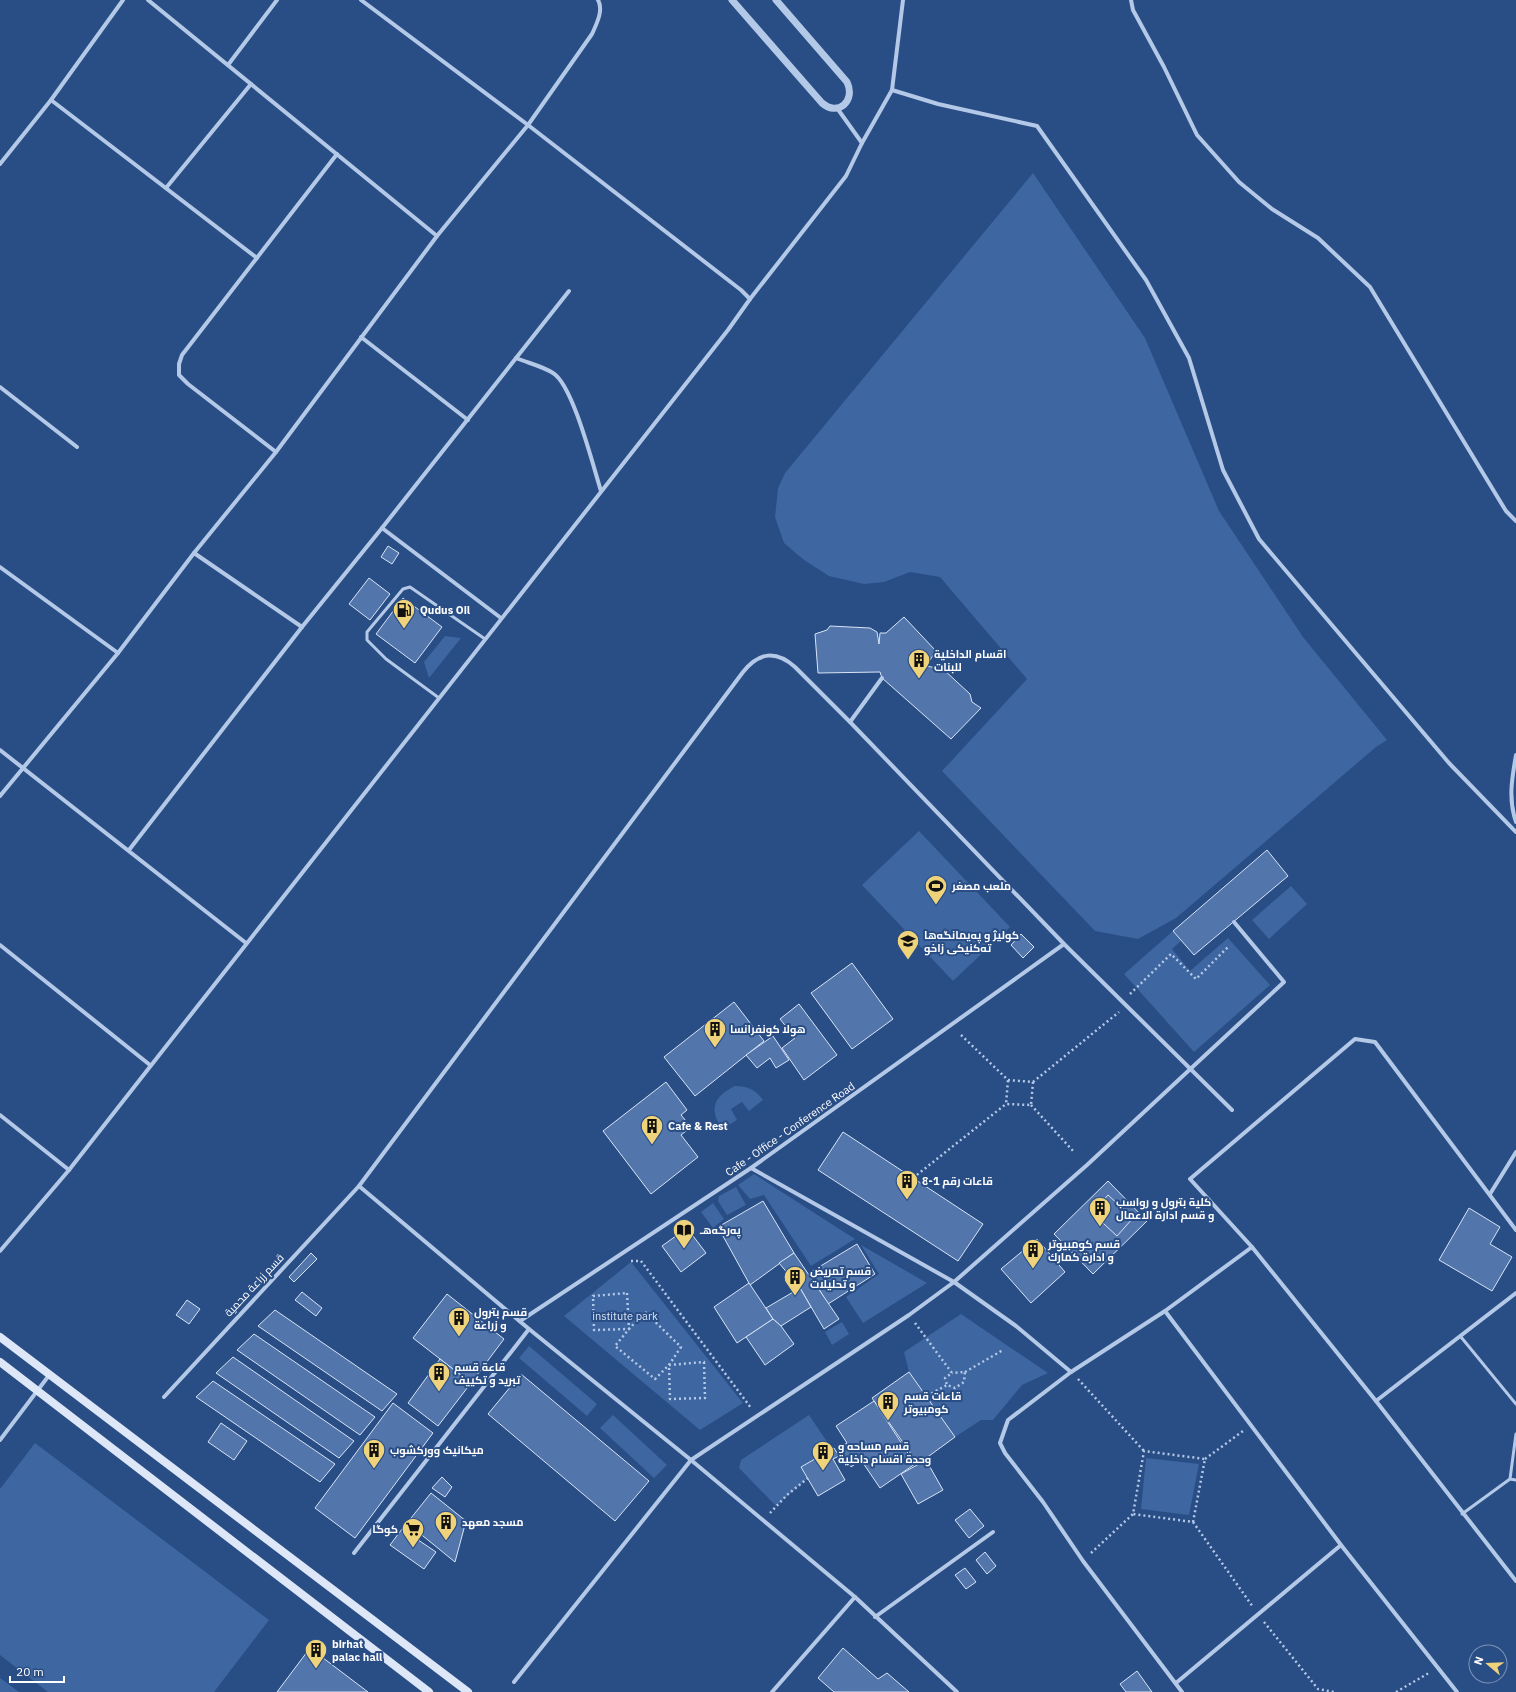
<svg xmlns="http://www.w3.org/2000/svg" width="1516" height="1692" font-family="'IBM Plex Sans',Cairo,sans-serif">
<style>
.green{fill:#3e66a1}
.building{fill:#5276ac;stroke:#d8e4f6}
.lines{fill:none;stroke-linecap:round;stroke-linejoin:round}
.path{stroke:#b4c9e7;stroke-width:2.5;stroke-dasharray:2 3;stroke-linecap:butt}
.service{stroke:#b4c9e7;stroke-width:3}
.minor{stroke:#b4c9e7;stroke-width:4}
.tertiary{stroke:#b4c9e7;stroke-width:7}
.secondary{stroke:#dee7f7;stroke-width:8}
.labels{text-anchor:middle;stroke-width:4;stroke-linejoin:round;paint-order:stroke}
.poi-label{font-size:11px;font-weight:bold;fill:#fff;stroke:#294d85;text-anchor:start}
.street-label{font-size:11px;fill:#fff;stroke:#294d85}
.park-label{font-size:11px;fill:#d8e4f6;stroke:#294d85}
</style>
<rect width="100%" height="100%" fill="#294d85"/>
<!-- green -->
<g class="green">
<path d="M1033,173L1145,338L1219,511L1303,637L1387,740L1376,747L1176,918L1138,939L1095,931L942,771L1027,679L940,577L910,572L884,582L864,584L829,576L804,560L784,543L775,517L778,488L785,473Z"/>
<path d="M445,636L461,638L429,678L424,662Z"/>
<path d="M919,831L1010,927L953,981L862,885Z"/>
<path d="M1291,886L1307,904L1269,939L1252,920Z"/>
<path d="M1173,931L1181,941L1172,949L1190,971L1228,938L1270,985L1194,1052L1124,974Z"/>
<path d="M735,1086C748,1086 756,1090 763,1100L749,1111L742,1102L731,1109L737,1120L722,1129C709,1109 713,1097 735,1086Z"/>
<path d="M754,1174L855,1239L811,1266L764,1195L750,1199L738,1185Z"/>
<path d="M736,1187L746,1205L727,1215L718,1201L719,1196Z"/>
<path d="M713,1203L724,1219L713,1228L701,1212Z"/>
<path d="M861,1245L927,1283L863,1323L846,1297L879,1274Z"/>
<path d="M631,1262L743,1403L700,1430L564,1316Z"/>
<path d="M961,1314L1048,1373L1022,1385L993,1420H981L955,1437L909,1372L904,1352Z"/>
<path d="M842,1322L849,1334L832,1345L825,1332Z"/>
<path d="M529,1346L597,1404L587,1416L519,1358Z"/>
<path d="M613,1415L667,1465L654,1478L600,1428Z"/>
<path d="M809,1415L832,1449L802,1467L808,1478L776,1506L739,1468L741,1460Z"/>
<path d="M35,1443L269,1620L214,1692H48L0,1655V1489Z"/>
<path d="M1146,1458L1199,1464L1189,1515L1141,1509Z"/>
<path d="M0,1678L19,1692H0Z"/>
</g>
<!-- building -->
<g class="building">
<path d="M388,546L399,553L392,564L381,557Z"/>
<path d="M369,578L390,594L370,620L349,604Z"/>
<path d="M403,598L442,627L415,663L376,634Z"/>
<path d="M904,617L936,651L926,666L943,669L970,694L972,702L981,708L951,739L882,678L880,672L818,673L815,634L827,630L830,626L870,628L877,632L879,644L880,633H886Z"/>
<path d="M1267,850L1288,876L1194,955L1173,931Z"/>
<path d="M1021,934L1034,947L1023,958L1011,945Z"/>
<path d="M852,963L893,1019L852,1049L811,993Z"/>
<path d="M734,1002L764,1041L695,1096L664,1057Z"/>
<path d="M799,1004L837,1055L804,1080L782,1048L795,1038L780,1019Z"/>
<path d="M773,1036L789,1060L776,1068L770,1058L757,1068L746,1055Z"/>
<path d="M666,1082L687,1110L681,1115L691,1127L681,1135L698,1157L651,1194L603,1131Z"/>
<path d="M843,1132L983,1224L958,1261L818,1170Z"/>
<path d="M1108,1181L1147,1221L1093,1274L1054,1234Z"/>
<path d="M1108,1195L1133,1218L1117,1236L1092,1213Z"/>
<path d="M763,1201L794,1253L750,1285L718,1227Z"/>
<path d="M1469,1208L1500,1227L1490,1244L1512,1257L1492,1291L1439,1260Z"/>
<path d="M687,1228L706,1253L681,1272L662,1246Z"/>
<path d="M1037,1239L1065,1272L1031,1303L1001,1269Z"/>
<path d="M857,1244L875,1274L828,1304L809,1273Z"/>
<path d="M311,1253L317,1259L294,1282L289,1277Z"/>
<path d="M794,1253L839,1319L824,1329L800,1288L779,1263Z"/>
<path d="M749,1283L773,1319L737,1343L714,1307Z"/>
<path d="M800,1288L811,1307L781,1326L773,1319L766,1308Z"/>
<path d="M302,1292L322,1308L316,1316L295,1300Z"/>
<path d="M447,1294L504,1339L471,1383L413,1338Z"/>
<path d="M187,1300L200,1309L189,1324L176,1315Z"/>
<path d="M275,1310L397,1394L382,1411L258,1326Z"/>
<path d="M773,1319L781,1326L794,1344L765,1365L746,1337Z"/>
<path d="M254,1334L375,1417L360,1435L237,1350Z"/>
<path d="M233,1357L354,1441L339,1458L216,1373Z"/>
<path d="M440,1359L471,1383L438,1426L408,1403Z"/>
<path d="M909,1372L955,1437L918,1464L872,1398Z"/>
<path d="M521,1374L649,1481L615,1521L488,1414Z"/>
<path d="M213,1381L335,1464L320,1482L196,1397Z"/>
<path d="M874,1401L915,1464L880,1488L861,1460L851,1467L838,1448L847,1443L836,1426Z"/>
<path d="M393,1403L433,1433L355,1538L315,1508Z"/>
<path d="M221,1423L247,1441L234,1460L208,1442Z"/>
<path d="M834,1448L839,1456L833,1459L845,1480L818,1496L801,1467Z"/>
<path d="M926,1460L943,1490L918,1504L901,1474Z"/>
<path d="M442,1477L452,1487L445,1497L432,1488Z"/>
<path d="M431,1493L466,1521L455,1562L407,1523Z"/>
<path d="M970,1509L984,1526L969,1538L955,1520Z"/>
<path d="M402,1529L436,1552L424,1569L390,1545Z"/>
<path d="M985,1552L996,1566L987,1574L976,1560Z"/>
<path d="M965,1568L976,1582L966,1589L955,1575Z"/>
<path d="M310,1648L368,1692H277Z"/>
<path d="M843,1648L878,1679L887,1673L909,1692H834L818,1678Z"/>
<path d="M1137,1671L1152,1692H1126L1120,1684Z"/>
</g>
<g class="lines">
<!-- path -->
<g class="path">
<path d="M1130,994L1171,954L1196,979L1228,947"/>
<path d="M961,1035L1008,1080L1033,1082L1031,1105L1006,1104L1008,1080"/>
<path d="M1033,1082L1119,1012"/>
<path d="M1031,1105L1074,1152"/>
<path d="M913,1178L1006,1104"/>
<path d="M631,1261H641L751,1408"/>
<path d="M627,1293L629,1329L594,1330L593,1296Z"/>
<path d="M645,1312L681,1347L669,1365L655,1379L615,1346L629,1329Z"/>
<path d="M915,1323L952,1373L945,1378L947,1385L955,1388L964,1382L965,1372L952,1373"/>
<path d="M704,1362L705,1398L670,1399L669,1365Z"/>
<path d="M965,1372L1003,1350"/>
<path d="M1078,1379L1144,1451"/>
<path d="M927,1396L947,1385"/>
<path d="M1205,1459L1243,1431"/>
<path d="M770,1513L787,1495L808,1478"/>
<path d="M1193,1522L1253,1607"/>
<path d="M1091,1553L1133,1514L1144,1451L1205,1459L1193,1522L1133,1514"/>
<path d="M1264,1622L1318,1689L1334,1692"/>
<path d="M1396,1692L1429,1673"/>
</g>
<!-- service -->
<g class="service">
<path d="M439,698L386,659L367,640V632L403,589L410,587L485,639"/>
<path d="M1461,1337L1516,1404"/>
<path d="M1516,1434L1510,1479L1516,1480"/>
<path d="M1462,1514L1510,1479"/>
</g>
<!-- minor -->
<g class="minor">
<path d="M148,0L437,236"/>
<path d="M1131,0L1133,10L1164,67L1197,135L1239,182L1272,209L1318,238L1370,287L1506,511L1516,521"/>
<path d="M228,65L277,0"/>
<path d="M892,90L938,104L1037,126L1146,280L1189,358L1223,470L1259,539L1449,763L1516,832"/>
<path d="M51,100L257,258"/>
<path d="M862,143L892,90L903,0"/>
<path d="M0,164L51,100L123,0"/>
<path d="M166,188L251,84"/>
<path d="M750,299L846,176L862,143L837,108"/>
<path d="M361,337L468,420"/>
<path d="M516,358C528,363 542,366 553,373C573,385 593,466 601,491"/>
<path d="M0,387L77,447"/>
<path d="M276,452L188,384L179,375V364L182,355L337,154"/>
<path d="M382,528L501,618"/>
<path d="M194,553L302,627"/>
<path d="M0,567L118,653"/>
<path d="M850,722L882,678"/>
<path d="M0,750L246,943"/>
<path d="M1516,755C1512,778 1508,799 1516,822"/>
<path d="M0,796L118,653L194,553L276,452L437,236L528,125L592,34C596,25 604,10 598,0"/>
<path d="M129,850L302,627L382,528L569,291"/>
<path d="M0,945L150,1065"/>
<path d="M0,1115L69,1170"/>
<path d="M751,1168L954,1282L1016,1326L1071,1372"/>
<path d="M359,1186L529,1329L691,1460L855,1597L957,1692"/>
<path d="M1490,1194L1516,1152"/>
<path d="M1252,1247L1190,1179L1355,1039L1375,1042L1516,1230"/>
<path d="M0,1251L69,1170L728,330L750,299L741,290L528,125L361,0"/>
<path d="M1165,1311L1341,1545L1457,1692"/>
<path d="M520,1321L751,1168L1064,944"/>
<path d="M164,1397L359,1186L743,672C759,652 776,650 795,667L850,722L1064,944L1232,1110"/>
<path d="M1376,1401L1516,1293"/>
<path d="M0,1440L50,1374"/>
<path d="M354,1553L529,1329"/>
<path d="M875,1617L993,1532"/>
<path d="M514,1682L691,1460L909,1315L954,1282L1087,1165L1284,982L1234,922"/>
<path d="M1176,1683L1341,1545"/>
<path d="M772,1692L855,1597"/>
<path d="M1182,1692L1083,1561L1043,1502L1005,1453L1000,1443L1008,1420L1071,1372L1165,1311L1252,1247L1376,1401L1516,1581"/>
</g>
<!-- tertiary -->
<path class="tertiary" d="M732,0L822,103C838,117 856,101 847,82L776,0"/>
<!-- secondary -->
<g class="secondary">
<path d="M0,1337L468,1692"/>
<path d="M0,1362L429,1692"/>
</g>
</g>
<!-- icons -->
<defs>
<g id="fuel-pin" transform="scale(1.15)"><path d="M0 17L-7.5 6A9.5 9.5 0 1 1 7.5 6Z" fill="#eed37b" stroke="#294d85"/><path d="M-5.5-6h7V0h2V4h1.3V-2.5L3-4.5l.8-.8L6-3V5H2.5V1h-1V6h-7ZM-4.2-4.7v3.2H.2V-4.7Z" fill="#111"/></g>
<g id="building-pin" transform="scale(1.15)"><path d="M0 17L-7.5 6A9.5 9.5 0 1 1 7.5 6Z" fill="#eed37b" stroke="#294d85"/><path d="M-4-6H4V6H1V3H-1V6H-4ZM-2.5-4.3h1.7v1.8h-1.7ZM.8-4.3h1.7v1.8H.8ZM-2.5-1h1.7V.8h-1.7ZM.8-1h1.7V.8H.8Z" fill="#111"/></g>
<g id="stadium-pin" transform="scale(1.15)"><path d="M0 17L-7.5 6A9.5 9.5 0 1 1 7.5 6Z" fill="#eed37b" stroke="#294d85"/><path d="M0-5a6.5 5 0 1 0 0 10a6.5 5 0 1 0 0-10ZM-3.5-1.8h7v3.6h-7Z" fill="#111"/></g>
<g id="university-pin" transform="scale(1.15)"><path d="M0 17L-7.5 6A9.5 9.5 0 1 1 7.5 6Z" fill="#eed37b" stroke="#294d85"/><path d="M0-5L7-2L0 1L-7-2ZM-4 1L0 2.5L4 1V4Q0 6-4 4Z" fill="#111"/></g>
<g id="library-pin" transform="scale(1.15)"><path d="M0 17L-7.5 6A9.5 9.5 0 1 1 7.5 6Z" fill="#eed37b" stroke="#294d85"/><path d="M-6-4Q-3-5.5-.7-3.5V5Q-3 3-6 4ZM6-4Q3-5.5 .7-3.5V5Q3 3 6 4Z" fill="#111"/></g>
<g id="supermarket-pin" transform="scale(1.15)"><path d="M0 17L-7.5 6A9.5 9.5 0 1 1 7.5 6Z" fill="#eed37b" stroke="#294d85"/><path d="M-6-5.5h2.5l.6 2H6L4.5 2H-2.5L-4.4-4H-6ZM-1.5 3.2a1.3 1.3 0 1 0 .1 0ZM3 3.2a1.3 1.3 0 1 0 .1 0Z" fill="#111"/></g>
</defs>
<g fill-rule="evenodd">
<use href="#fuel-pin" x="404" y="610"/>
<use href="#building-pin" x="919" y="660"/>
<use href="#stadium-pin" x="936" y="886"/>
<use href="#university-pin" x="908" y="941"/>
<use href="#building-pin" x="715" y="1029"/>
<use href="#building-pin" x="652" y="1126"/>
<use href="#building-pin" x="907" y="1181"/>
<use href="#building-pin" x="1100" y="1208"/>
<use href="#library-pin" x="684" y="1230"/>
<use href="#building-pin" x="1033" y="1250"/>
<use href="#building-pin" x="795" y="1277"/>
<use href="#building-pin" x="459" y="1318"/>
<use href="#building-pin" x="439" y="1373"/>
<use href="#building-pin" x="888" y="1402"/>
<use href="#building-pin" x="374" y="1450"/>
<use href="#building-pin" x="823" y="1452"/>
<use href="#building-pin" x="446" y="1522"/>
<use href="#supermarket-pin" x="413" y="1529"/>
<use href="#building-pin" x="316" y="1650"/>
</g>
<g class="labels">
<!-- poi labels -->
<g class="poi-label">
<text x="420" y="614">Qudus Oil</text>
<text x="934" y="658">اقسام الداخلیة<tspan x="934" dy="13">للبنات</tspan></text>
<text x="952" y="890">ملعب مصغر</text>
<text x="924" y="939">كوليژ و په‌يمانگه‌ها<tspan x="924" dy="13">ته‌كنيكى زاخو</tspan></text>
<text x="730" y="1033">هولا كونفرانسا</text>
<text x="668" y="1130">Cafe &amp; Rest</text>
<text x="922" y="1185">قاعات رقم 1-8</text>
<text x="1116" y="1206">كلية بترول و رواسب<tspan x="1116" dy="13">و قسم ادارة الاعمال</tspan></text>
<text x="700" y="1234">په‌رگه‌هـ</text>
<text x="1048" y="1248">قسم کومبیوتر<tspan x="1048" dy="13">و ادارة كمارك</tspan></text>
<text x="810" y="1275">قسم تمریض<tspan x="810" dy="13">و تحلیلات</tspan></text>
<text x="474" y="1316">قسم بترول<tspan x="474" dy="13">و زراعة</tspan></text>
<text x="454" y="1371">قاعة قسم<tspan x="454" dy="13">تبرید و تکییف</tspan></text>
<text x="904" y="1400">قاعات قسم<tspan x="904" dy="13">کومبیوتر</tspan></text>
<text x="838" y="1450">قسم مساحه‌ و<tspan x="838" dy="13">وحدة اقسام داخلية</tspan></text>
<text x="390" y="1454">میکانیک وورکشوب</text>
<text x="462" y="1526">مسجد معهد</text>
<text x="398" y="1533" text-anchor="end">كوگا</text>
<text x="332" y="1648">birhat<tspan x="332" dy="13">palac hall</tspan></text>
</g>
<!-- street labels -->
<g class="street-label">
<text transform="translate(790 1129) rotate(-35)" y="4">Cafe - Office - Conference Road</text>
<text transform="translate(254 1285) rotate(-47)" y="4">قسم زراعة محمية</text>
</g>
<!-- park labels -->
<g class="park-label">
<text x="625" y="1320">institute park</text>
</g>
</g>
<!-- north arrow -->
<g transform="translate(1488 1664) rotate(289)"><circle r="19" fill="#294d85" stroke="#7f94b6"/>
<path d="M0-3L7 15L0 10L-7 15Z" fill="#eed37b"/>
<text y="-6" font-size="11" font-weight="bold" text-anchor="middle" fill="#ffffff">N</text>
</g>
<!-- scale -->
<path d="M10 1676v6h54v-6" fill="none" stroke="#ffffff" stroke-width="2"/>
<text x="16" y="1676" font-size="12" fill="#ffffff" stroke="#294d85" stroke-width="3" paint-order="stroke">20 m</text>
</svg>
